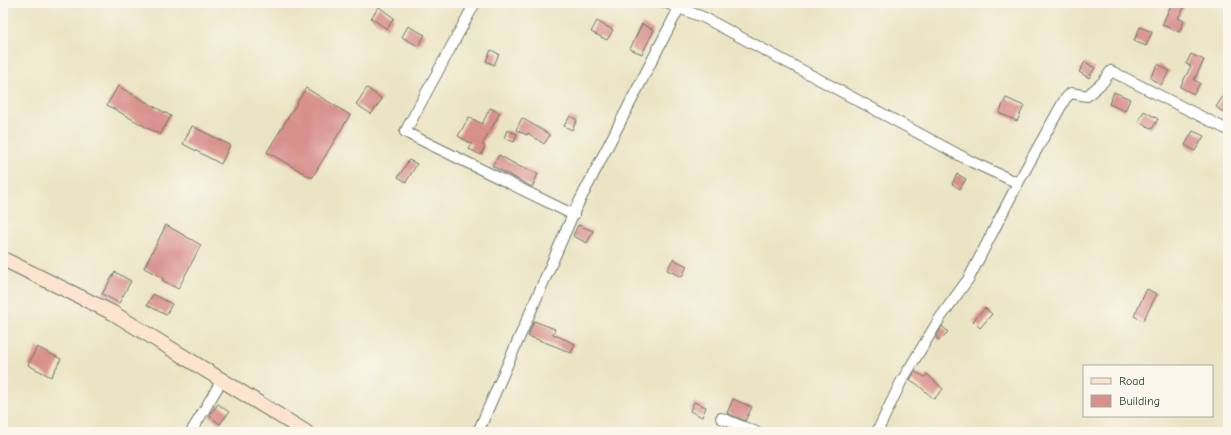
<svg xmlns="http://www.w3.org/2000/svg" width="1231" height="435" font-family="'Comic Neue',sans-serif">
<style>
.building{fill:#d8908d}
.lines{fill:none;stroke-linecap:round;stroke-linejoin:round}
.street-casing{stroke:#676;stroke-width:12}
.secondary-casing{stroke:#676;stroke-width:16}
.street{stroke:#fff;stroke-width:10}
.secondary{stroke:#fde4d0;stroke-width:14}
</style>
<rect width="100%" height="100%" fill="#fbf7ec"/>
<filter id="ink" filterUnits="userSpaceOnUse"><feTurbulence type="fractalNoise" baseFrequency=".025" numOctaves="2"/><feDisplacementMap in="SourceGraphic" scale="8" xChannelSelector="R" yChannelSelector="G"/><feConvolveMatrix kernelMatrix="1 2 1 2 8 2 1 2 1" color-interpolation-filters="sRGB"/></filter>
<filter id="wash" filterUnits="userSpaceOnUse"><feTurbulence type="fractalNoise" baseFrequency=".012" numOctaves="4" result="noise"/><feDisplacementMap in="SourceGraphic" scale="16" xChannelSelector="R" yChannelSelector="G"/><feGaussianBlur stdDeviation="0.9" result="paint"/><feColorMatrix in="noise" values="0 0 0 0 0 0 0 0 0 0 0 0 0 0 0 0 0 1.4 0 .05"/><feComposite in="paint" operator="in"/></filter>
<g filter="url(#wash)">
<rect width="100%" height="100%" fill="#ebe4c4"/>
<g id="blocks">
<!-- building -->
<g class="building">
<path d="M1172,3H1187L1178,18L1184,21L1179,32L1162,25Z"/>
<path d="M379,7L394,18L387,29L371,18Z"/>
<path d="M597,21L613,30L607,40L591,32Z"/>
<path d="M642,24L654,30L642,54L630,49Z"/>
<path d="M408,26L425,35L418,46L402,37Z"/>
<path d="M1140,27L1152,32L1146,46L1134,41Z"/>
<path d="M491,50L499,54L494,65L486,61Z"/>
<path d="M1191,54L1204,60L1194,80L1200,83L1194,94L1180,87L1191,66L1186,64Z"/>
<path d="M1085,62L1095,68L1089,78L1079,72Z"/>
<path d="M1158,64L1170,71L1161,85L1150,78Z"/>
<path d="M118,86L171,116L160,135L107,105Z"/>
<path d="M306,88L350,115L312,178L267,152Z"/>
<path d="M367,88L382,99L371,114L356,104Z"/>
<path d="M1228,89V116L1216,107Z"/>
<path d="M1114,92L1130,99L1125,111L1109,104Z"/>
<path d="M1006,98L1024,106L1017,121L999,113Z"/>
<path d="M490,108L500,113L482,145L485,146L481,155L469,149L472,144L458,136L469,117L482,124Z"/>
<path d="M1144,111L1158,119L1152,129L1138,121Z"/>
<path d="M570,116L577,120L572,130L564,126Z"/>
<path d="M522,118L550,135L544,144L528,133L527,135L516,130Z"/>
<path d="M192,126L230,145L221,164L183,144Z"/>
<path d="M507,130L517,134L514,142L504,138Z"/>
<path d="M1193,131L1204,136L1195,151L1185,145Z"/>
<path d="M499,155L522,168V167L538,174L532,187L492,166Z"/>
<path d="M409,160L417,164L406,182L398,177Z"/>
<path d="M957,174L966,179L960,189L952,184Z"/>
<path d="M166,225L201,245L178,289L162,280L163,278L144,268Z"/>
<path d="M578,225L593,231L587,243L573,236Z"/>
<path d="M673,259L687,266L682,277L667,270Z"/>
<path d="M115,272L131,281L119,303L102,294Z"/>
<path d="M1147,289L1157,294L1143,321L1134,316Z"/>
<path d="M153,294L172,304L166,315L147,305Z"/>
<path d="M985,308L992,314L980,328L973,321Z"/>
<path d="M534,321L555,329L553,334L575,344L571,353L555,346L528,336Z"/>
<path d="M942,326L948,332L939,341L936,337Z"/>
<path d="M37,347L61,359L51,377L28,365Z"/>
<path d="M915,372L925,377L927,374L943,389L934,399L917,384L910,380Z"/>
<path d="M733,399L752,407L745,421L727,413Z"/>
<path d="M694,402L706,407L702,417L690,411Z"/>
<path d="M218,404L229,412L220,424L209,416Z"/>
</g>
</g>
</g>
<g filter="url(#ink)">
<use href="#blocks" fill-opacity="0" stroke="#676" stroke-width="1"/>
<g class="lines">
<!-- street casing -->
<g class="street-casing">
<g id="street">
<path d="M475,3L405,132L574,215"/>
<path d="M666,3L705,18L972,162L1018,183L1065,99L1071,93L1087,96L1103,82L1111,71L1228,130"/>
<path d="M721,418L756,432"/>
<path d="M191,432L222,380"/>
<path d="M478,432L575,210L679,8"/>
<path d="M877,432L901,382L940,318L969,278L1018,183"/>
</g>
</g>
<!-- secondary casing -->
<g class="secondary-casing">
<path id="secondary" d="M3,259L113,313L306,432"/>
</g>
<!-- street -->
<use href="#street" class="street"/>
<!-- secondary -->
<use href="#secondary" class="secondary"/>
</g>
</g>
<!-- margin -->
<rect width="1231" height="435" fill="none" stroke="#fbf7ec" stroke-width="16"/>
<!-- legend -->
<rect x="1083" y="365" width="130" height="52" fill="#fbf7ec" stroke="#a3ada2"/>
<rect x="1091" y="378" width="20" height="6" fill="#fde4d0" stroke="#a3ada2"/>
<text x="1119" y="385" font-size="12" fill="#1f3d34">Road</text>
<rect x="1091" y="395" width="20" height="12" fill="#d8908d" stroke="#a3ada2"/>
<text x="1119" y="405" font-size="12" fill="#1f3d34">Building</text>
</svg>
